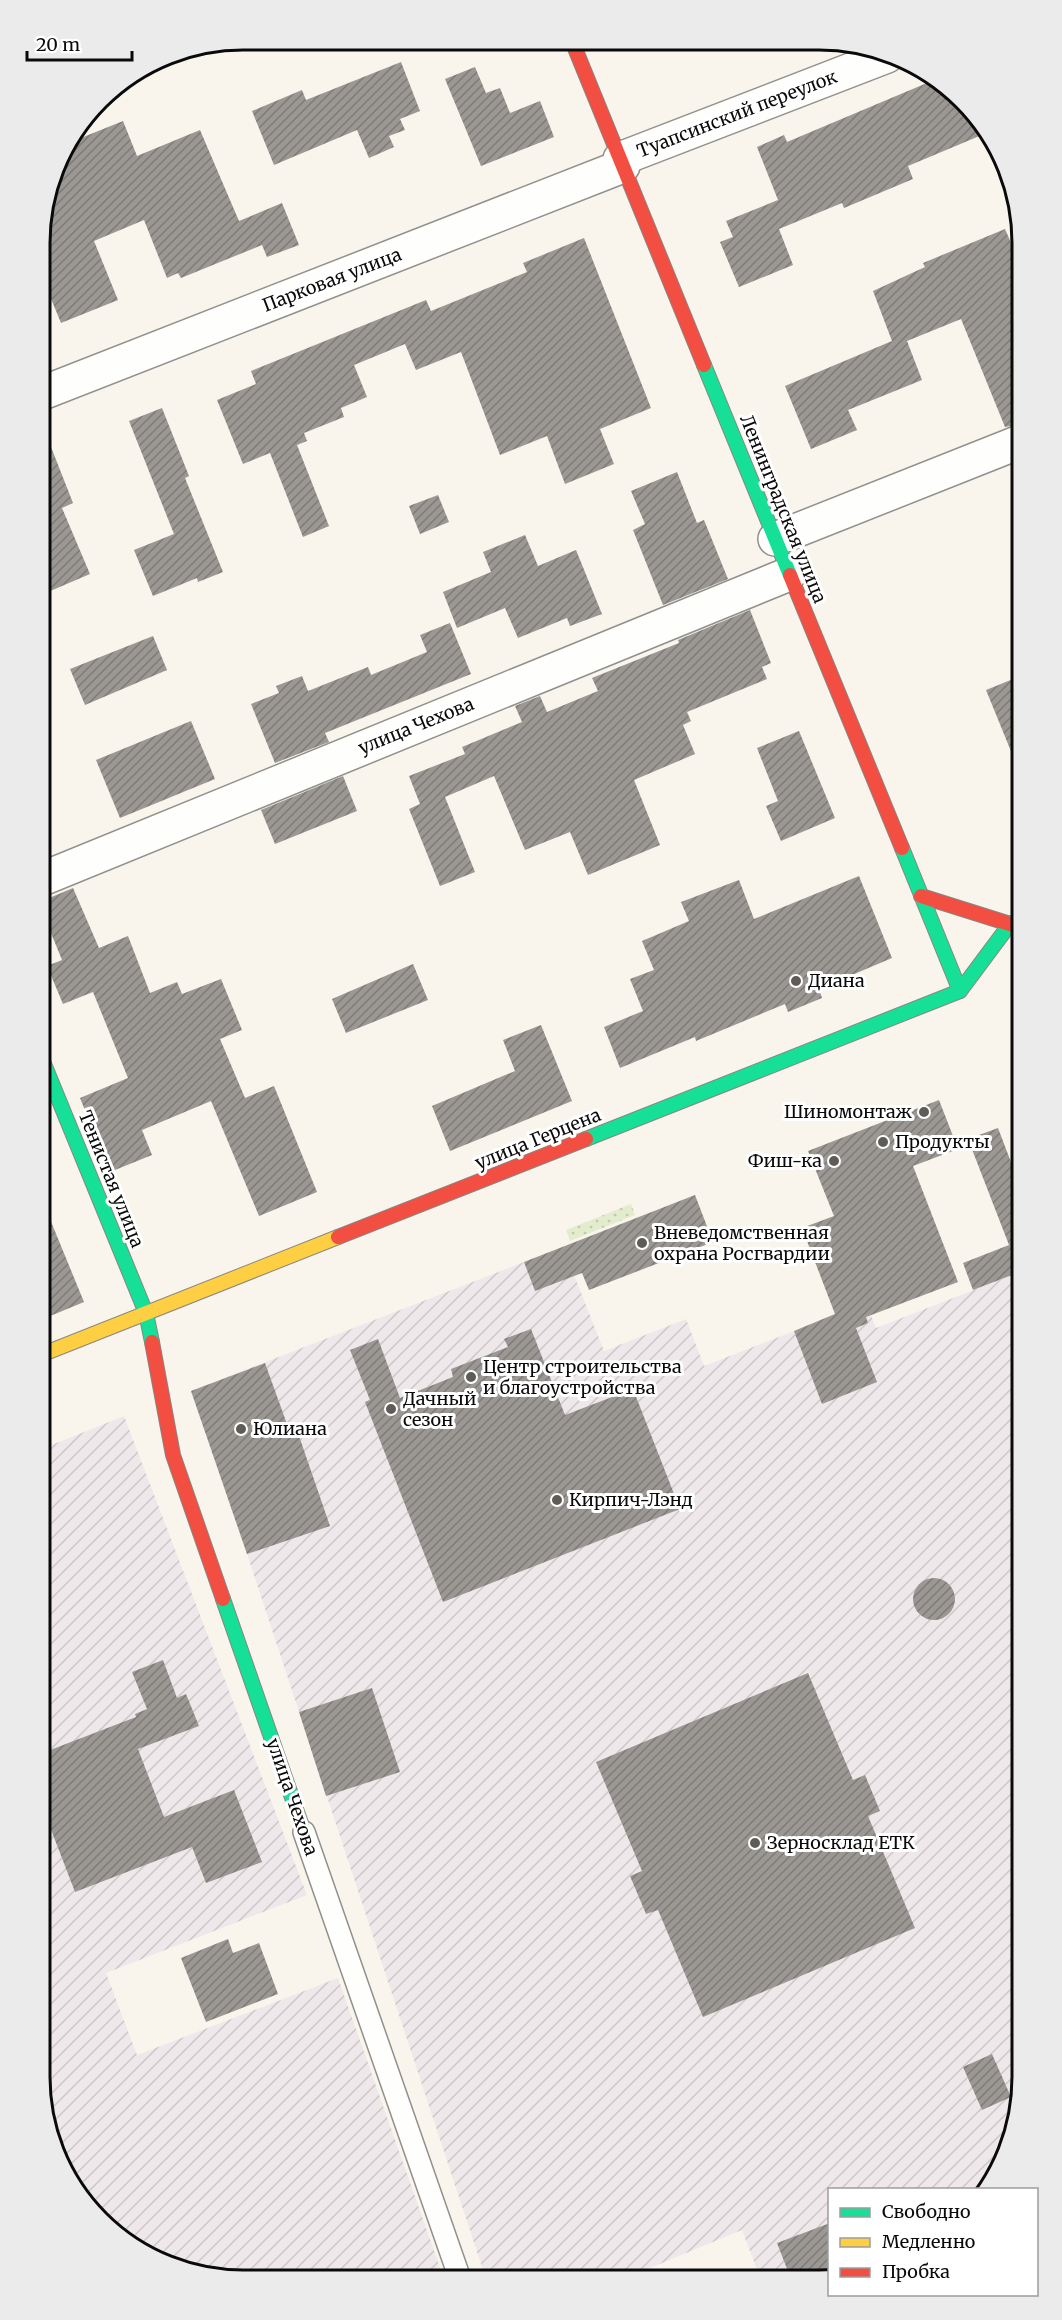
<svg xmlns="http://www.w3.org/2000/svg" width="1062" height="2320" font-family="Merriweather,serif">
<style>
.industrial{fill:url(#industrial-furrows)}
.grass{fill:url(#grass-dots)}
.building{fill:url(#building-hatch)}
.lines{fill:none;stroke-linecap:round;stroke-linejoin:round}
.lane-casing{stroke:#92908c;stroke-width:24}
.street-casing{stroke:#92908c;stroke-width:36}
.fast-casing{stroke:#888683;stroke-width:16}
.slow-casing{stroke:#888683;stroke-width:16}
.jam-casing{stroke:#888683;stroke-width:16}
.lane{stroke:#fefefc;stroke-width:21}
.street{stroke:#fefefc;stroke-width:33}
.fast{stroke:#16e098;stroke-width:14}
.slow{stroke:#ffcf43;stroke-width:14}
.jam{stroke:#f24e42;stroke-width:14}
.poi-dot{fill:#5e5c59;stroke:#fff;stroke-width:2}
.labels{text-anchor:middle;stroke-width:6;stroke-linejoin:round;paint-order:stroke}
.street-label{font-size:18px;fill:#0a0a0a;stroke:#fff}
.poi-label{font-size:18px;fill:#0a0a0a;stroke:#fff;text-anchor:start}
.rim{fill:none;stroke:#0a0a0a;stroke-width:3}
</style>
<defs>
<pattern id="industrial-furrows" width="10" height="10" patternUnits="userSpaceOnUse" patternTransform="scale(1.5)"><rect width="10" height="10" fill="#efe8eb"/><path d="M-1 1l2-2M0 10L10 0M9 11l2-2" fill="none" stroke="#ccc6c8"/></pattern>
<pattern id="grass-dots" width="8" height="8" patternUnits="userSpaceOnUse" patternTransform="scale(1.5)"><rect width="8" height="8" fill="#e4ecce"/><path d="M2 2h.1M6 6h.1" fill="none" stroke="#c2c9b0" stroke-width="1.8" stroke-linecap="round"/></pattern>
<pattern id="building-hatch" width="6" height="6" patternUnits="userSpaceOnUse" patternTransform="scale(1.5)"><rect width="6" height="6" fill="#9b9894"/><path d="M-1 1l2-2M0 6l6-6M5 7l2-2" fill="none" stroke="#7d7a77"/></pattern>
</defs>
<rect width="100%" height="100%" fill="#f9f5ed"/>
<!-- industrial -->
<g class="industrial">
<path d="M563,1247L604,1351L686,1319L704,1366L866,1303L876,1328L1020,1272L1023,2092L1008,2155L986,2189L830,2190L829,2274L759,2275L742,2230L633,2275L485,2276L247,1554L191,1391Z"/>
<path d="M124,1416L307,1895L106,1973L137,2055L338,1978L443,2276L203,2277L108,2230L73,2190L46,2131L44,1448Z"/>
</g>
<!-- grass -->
<path class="grass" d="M631,1204L635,1215L570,1241L566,1230Z"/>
<!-- building -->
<g class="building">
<path d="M401,62L420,111L400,119L405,130L389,136L394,147L369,158L357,130L274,165L252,111L302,90L306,100Z"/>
<path d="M475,67L486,93L500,88L510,113L540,101L554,137L481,166L445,79Z"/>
<path d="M934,80L954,90L989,132L908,166L913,179L844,208L842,203L779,229L793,265L739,287L720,242L733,237L726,221L778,200L757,147L784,135L787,142Z"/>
<path d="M123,121L137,156L200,130L239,221L282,203L299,245L267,257L262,245L181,278L178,273L167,278L144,220L94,241L118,300L61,323L40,272L39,228L60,152L66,144Z"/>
<path d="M1005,229L1016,254L1017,425L1005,427L961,319L907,341L922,380L848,410L857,430L811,449L785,386L892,341L873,291L925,267L923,263Z"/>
<path d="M584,238L651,408L600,429L614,464L565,484L547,436L500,455L461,352L416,370L405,344L354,365L367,397L341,408L344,417L304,433L307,441L297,445L329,526L303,537L270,453L243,464L217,400L256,384L251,371L426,300L431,311L527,272L523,263Z"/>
<path d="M162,408L189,476L185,478L223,572L198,582L197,578L153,596L134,550L174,534L129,421Z"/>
<path d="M40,424H42L73,503L62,508L90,574L41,595Z"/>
<path d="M677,472L697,523L704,520L728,579L663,605L633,530L645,524L631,491Z"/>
<path d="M438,495L449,522L420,534L409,506Z"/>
<path d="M525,535L538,566L576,550L602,614L570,626L567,618L518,638L505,608L457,628L443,592L491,572L483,552Z"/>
<path d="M750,610L771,663L762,667L767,679L687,712L691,721L683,725L695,754L634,780L660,845L588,875L570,832L525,850L494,776L445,797L475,872L440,886L409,809L420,804L409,776L465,754L462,747L522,722L515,706L540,696L547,712L598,691L592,678L679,643L678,640Z"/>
<path d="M450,623L471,674L325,733L329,742L275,763L251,704L279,693L276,686L302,676L308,691L368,667L371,675L427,652L420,635Z"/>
<path d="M153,636L167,670L85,705L70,669Z"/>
<path d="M1018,677V766H1017L986,690Z"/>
<path d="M191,721L215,779L120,818L96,760Z"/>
<path d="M799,731L835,818L781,841L766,806L778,801L757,748Z"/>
<path d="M343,776L357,811L275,844L261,810Z"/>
<path d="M859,876L892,958L819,989L822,998L788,1012L785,1004L696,1041L695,1037L620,1068L604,1027L643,1011L630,979L654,970L642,941L689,921L681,902L739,880L754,919Z"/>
<path d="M73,888L99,948L128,936L150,993L177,982L182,994L221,979L242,1030L220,1039L245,1098L274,1086L317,1192L259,1216L211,1101L142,1130L152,1155L110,1172L80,1098L128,1078L93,992L63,1004L47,966L62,960L42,911V901Z"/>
<path d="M413,964L428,1000L346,1033L332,999Z"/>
<path d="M541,1025L572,1101L450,1151L432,1106L515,1071L503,1040Z"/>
<path d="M939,1100L958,1149L913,1166L958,1282L866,1317L868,1323L856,1328L877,1382L822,1404L794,1331L835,1314L802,1228L834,1216L808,1151Z"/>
<path d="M998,1128L1019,1183L1020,1272L973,1290L963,1263L1009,1245L968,1139Z"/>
<path d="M695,1195L713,1242L589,1290L582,1273L535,1291L524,1262Z"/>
<path d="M43,1202L84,1302L43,1319Z"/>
<path d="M531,1329L565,1415L633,1389L680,1509L443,1602L365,1402L370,1400L350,1350L378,1339L400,1398L453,1377L451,1369L508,1347L504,1339Z"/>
<path d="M265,1363L292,1438L299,1436L330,1526L247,1554L191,1391Z"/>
<circle cx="934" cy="1599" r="21"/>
<path d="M163,1660L177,1698L186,1694L199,1726L138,1749L164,1817L234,1790L262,1862L206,1883L192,1847L75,1892L45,1814V1752L136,1717L135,1714L147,1709L132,1672Z"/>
<path d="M808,1673L853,1780L865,1775L880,1811L868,1816L915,1928L703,2017L658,1910L646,1914L630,1876L642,1871L596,1762Z"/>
<path d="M372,1688L400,1772L326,1796L299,1712Z"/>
<path d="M228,1939L233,1953L259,1943L278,1994L206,2022L181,1958Z"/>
<path d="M992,2054L1011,2097L982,2110L963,2067Z"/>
<path d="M830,2223V2274H789L777,2243Z"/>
</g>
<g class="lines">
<!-- lane casing -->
<g class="lane-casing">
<path id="lane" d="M304,1832L459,2276"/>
</g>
<!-- street casing -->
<g class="street-casing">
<g id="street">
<path d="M620,159L887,56"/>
<path d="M40,394L623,166"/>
<path d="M775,539L1017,443"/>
<path d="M42,879L789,574"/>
</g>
</g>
<!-- fast casing -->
<g class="fast-casing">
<g id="fast">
<path d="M704,365L790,575"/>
<path d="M902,848L960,991"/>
<path d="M42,1059L146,1313L152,1342"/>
<path d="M586,1139L960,991L1010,924L1019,920"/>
<path d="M223,1599L304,1832"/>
</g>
</g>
<!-- slow casing -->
<g class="slow-casing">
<path id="slow" d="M43,1354L338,1237"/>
</g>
<!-- jam casing -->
<g class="jam-casing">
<g id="jam">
<path d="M572,41L704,365"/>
<path d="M790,575L902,848"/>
<path d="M921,896L1010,924"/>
<path d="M338,1237L586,1139"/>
<path d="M152,1342L173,1455L223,1599"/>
</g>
</g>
<!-- lane -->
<use href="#lane" class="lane"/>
<!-- street -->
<use href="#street" class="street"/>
<!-- fast -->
<use href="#fast" class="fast"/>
<!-- slow -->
<use href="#slow" class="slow"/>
<!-- jam -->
<use href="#jam" class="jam"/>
</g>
<!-- markers -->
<g class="poi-dot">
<circle cx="796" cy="981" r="6"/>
<circle cx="924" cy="1112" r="6"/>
<circle cx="883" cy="1142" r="6"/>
<circle cx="834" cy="1161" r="6"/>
<circle cx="642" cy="1243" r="6"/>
<circle cx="471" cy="1377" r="6"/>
<circle cx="391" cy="1409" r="6"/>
<circle cx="241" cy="1429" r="6"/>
<circle cx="557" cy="1500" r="6"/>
<circle cx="755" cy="1843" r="6"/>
</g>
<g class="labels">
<!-- street labels -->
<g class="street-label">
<text transform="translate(737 114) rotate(-21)" y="6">Туапсинский переулок</text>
<text transform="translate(332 280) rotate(-21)" y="6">Парковая улица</text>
<text transform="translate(783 509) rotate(68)" y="6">Ленинградская улица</text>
<text transform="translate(416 726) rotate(-22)" y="6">улица Чехова</text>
<text transform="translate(538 1139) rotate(-22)" y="6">улица Герцена</text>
<text transform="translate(111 1179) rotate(68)" y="6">Тенистая улица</text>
<text transform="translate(292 1797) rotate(71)" y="6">улица Чехова</text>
</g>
<!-- poi labels -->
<g class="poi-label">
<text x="808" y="987">Диана</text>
<text x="912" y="1118" text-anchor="end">Шиномонтаж</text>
<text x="895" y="1148">Продукты</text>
<text x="822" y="1167" text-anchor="end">Фиш-ка</text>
<text x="654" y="1239">Вневедомственная<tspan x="654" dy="21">охрана Росгвардии</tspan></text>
<text x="483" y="1373">Центр строительства<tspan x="483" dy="21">и благоустройства</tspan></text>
<text x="403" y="1405">Дачный<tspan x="403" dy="21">сезон</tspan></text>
<text x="253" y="1435">Юлиана</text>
<text x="569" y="1506">Кирпич-Лэнд</text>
<text x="767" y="1849">Зерносклад ЕТК</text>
</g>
</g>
<!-- crop -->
<path d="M0 0H1062V2320H0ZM243 50H819A193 193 0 0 1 1012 243V2077A193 193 0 0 1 819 2270H243A193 193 0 0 1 50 2077V243A193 193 0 0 1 243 50Z" fill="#ebebeb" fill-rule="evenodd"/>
<path class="rim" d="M243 50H819A193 193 0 0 1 1012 243V2077A193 193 0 0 1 819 2270H243A193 193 0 0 1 50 2077V243A193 193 0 0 1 243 50Z"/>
<!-- legend -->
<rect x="828" y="2188" width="210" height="108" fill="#ffffff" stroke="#9d9d9d" stroke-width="1.5"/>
<rect x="840" y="2208" width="30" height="9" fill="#16e098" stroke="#9d9d9d" stroke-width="1.5"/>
<text x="882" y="2218" font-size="18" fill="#0a0a0a">Свободно</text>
<rect x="840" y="2238" width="30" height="9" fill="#ffcf43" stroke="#9d9d9d" stroke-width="1.5"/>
<text x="882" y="2248" font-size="18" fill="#0a0a0a">Медленно</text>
<rect x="840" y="2268" width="30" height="9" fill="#f24e42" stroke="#9d9d9d" stroke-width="1.5"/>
<text x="882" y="2278" font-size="18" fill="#0a0a0a">Пробка</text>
<!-- scale -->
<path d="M27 51v9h105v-9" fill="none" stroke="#0a0a0a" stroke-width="3"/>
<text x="36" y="51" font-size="18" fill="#0a0a0a" stroke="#ffffff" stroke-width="4.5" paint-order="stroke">20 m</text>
</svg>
